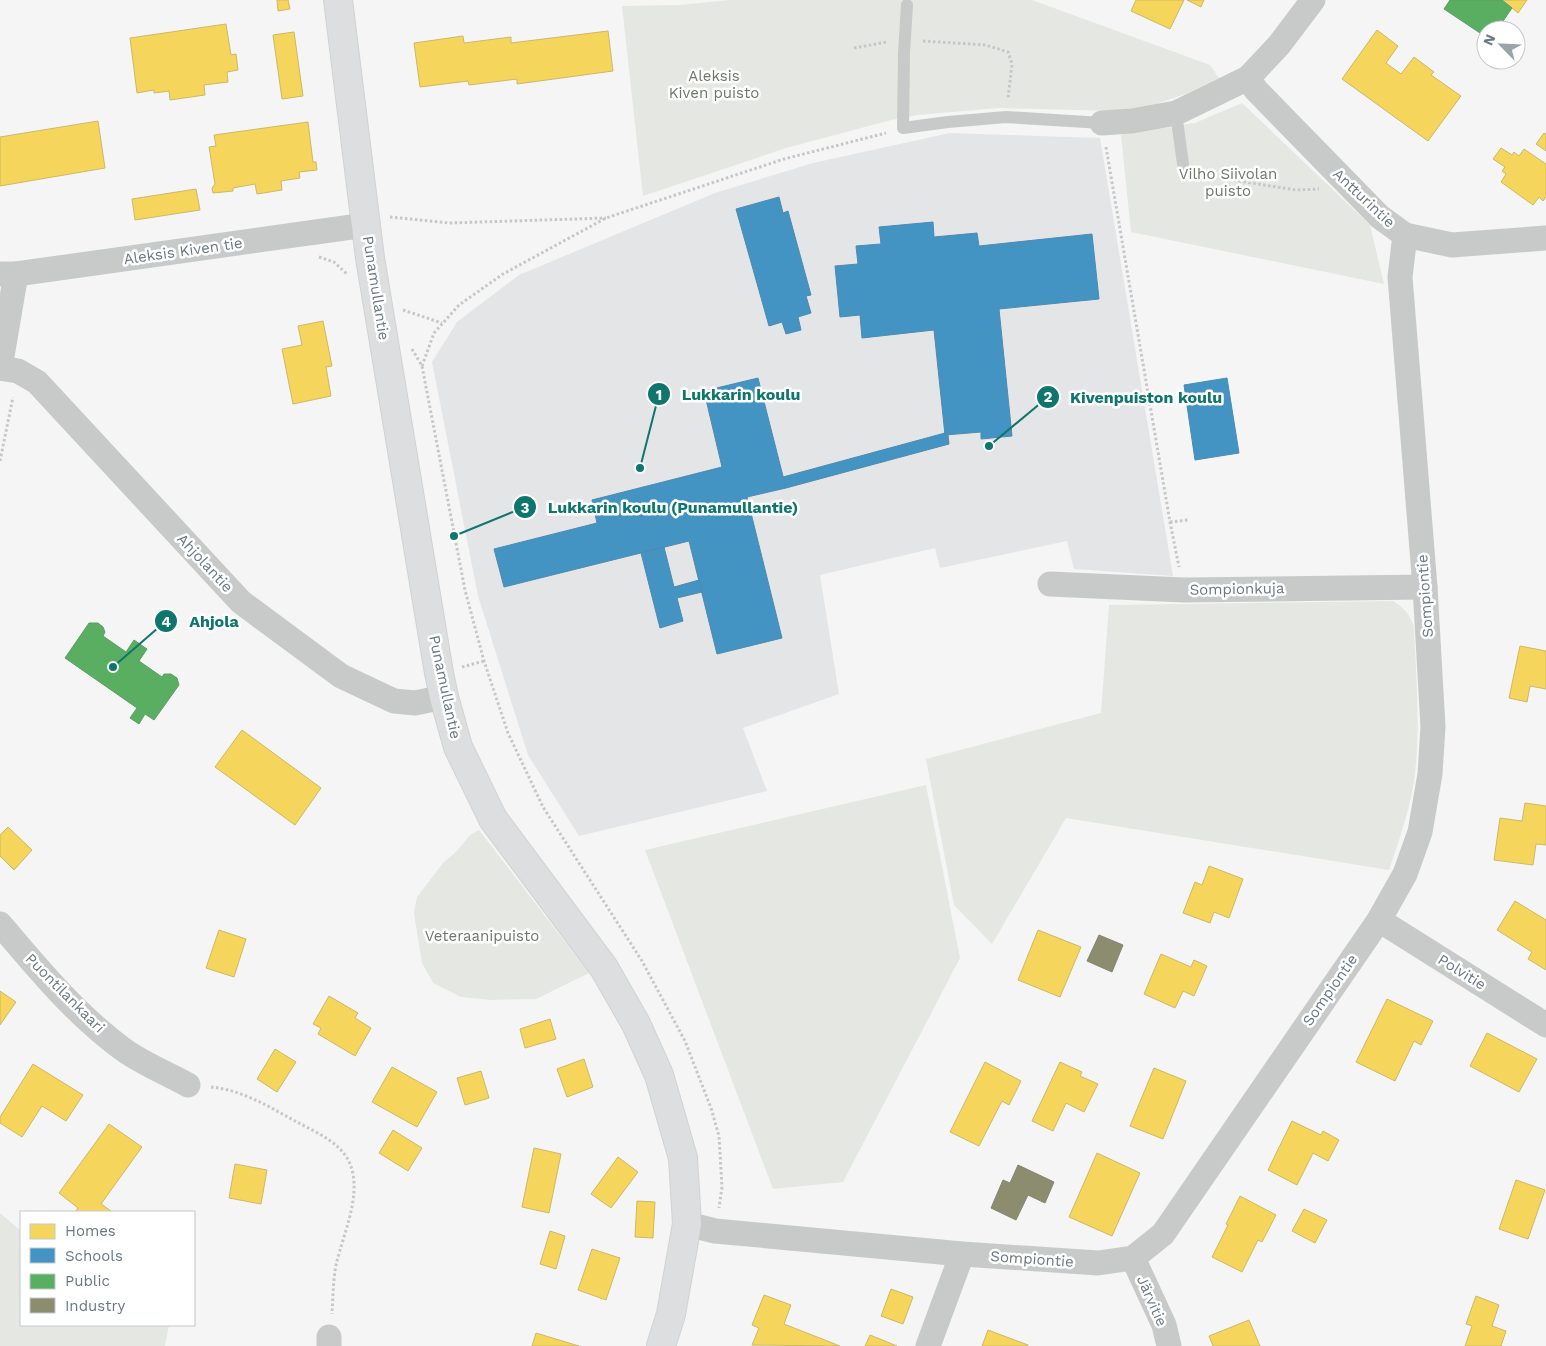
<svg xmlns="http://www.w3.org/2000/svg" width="1546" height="1346" font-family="'Work Sans',sans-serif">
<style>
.built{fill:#e4e5e6}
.green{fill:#e4e7e2}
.homes{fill:#f6d55c;stroke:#ccb967}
.schools{fill:#4393c3;stroke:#4e8baf}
.public{fill:#5aae61;stroke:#5e9e6b}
.industry{fill:#8c8c6e;stroke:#828674}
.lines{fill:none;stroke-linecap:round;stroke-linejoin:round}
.secondary-casing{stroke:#d1d2d2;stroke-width:30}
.path{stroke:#c6c7c8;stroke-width:3;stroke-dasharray:2.5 2.5;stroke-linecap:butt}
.lane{stroke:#c8caca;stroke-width:12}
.street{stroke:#c8caca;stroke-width:25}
.secondary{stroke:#dddedf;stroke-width:28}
.labels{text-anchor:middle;stroke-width:5;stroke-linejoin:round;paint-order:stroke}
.park-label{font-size:15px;fill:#6c7967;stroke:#fff}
.street-label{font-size:15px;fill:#697881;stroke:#fff}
.leader{fill:none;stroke:#0f766e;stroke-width:2}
.callout-dot{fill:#0f766e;stroke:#fff;stroke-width:2}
.mark-label{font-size:15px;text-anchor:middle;font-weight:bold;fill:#fff}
.callout-label{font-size:16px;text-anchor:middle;font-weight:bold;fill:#0f766e;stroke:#fff;stroke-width:5;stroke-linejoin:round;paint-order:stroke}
</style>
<rect width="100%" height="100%" fill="#f5f5f5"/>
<!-- built -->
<path class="built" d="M950,133L1100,138L1173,576L1074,569L1067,541L940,568L935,548L820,575L839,694L743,728L767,791L579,836L528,755L478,596L432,362L457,322L519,275L715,193L813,163Z"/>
<!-- green -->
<g class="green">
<path d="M730,0H1032L1210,65L1219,78L1185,94L1150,106L1116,111L998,108L918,115L891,120L786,148L643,196L622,6L679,5Z"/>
<path d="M1242,103L1370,225L1384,284L1131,232L1121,135L1195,123Z"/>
<path d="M1393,601C1404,608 1410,614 1414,627C1416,678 1421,730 1414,781C1409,812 1399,841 1389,870L1066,818L992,944L954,905L926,759L1101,713L1109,605Z"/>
<path d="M926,785L960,958L843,1182L773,1189L645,850Z"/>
<path d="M479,830L589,973L536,999L491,1000L461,997L433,983L422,963L414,913L417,897L443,863L457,851L470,835Z"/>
<path d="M0,1213L21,1231V1325H169L165,1346H0Z"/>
</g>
<!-- homes -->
<g class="homes">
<path d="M277,0H288L290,9L278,11Z"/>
<path d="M1136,0H1184L1170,29L1131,11Z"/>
<path d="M1187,0H1204L1201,7Z"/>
<path d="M1502,0H1527L1518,13Z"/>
<path d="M226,24L231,55L236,54L238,70L227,72L228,82L204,85L205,95L170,100L169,91L154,93V90L137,93L130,38Z"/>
<path d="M1377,30L1398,46L1386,63L1401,74L1414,57L1434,72L1431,75L1461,96L1428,141L1342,79Z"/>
<path d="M608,31L613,71L517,84V79L469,85L468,81L420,87L414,43L463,36L464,43L511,37V43Z"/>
<path d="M294,32L303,96L282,99L273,35Z"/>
<path d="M98,121L105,168L0,186V137Z"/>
<path d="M308,122L313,162H316L317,170L299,172L300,178L281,181L282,190L257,194L255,184L233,188V191L213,193L212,188L215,184L209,147L216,146L214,135Z"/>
<path d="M1544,133L1546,134V151L1536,144Z"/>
<path d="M1501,148L1512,155L1514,152L1519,156L1524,149L1546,164V197L1543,201L1539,197L1533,205L1501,182L1506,174L1502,171L1505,167L1493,159Z"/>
<path d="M196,189L200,210L135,220L132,199Z"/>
<path d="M323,321L332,366L326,367L331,396L293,404L282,349L302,345L298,326Z"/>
<path d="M1520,646L1546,651V689L1530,686L1527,702L1509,698Z"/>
<path d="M242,730L321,788L295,825L215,767Z"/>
<path d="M1525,803L1546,806V845L1536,844L1533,865L1494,860L1500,818L1522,821Z"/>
<path d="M8,827L32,850L14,870L0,856V835Z"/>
<path d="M1209,866L1243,879L1229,918L1214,912L1210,923L1183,913L1195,882L1202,885Z"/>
<path d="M1515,901L1546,920V970L1528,959L1532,952L1497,930Z"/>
<path d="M219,930L246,939L234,977L206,968Z"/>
<path d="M1038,930L1081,947L1060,997L1018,980Z"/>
<path d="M1161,954L1191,967L1194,960L1207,966L1194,996L1183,991L1175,1008L1144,994Z"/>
<path d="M0,991L16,1002L0,1025Z"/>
<path d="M329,996L358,1013L355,1018L371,1028L355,1056L318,1034L321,1028L313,1024Z"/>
<path d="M1387,999L1433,1021L1421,1045L1414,1041L1395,1081L1356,1062Z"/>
<path d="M550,1019L556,1039L525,1048L520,1029Z"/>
<path d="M1487,1033L1537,1059L1519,1092L1470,1066Z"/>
<path d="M275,1049L296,1062L277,1092L257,1079Z"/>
<path d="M584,1059L593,1087L567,1097L557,1069Z"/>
<path d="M985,1062L1021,1081L1009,1105L1002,1101L979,1146L950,1132Z"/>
<path d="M1060,1062L1082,1072L1080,1076L1098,1084L1084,1112L1066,1103L1053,1131L1032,1121Z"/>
<path d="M33,1064L83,1095L66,1121L42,1106L22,1137L0,1123V1117Z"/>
<path d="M392,1067L437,1092L417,1127L372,1102Z"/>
<path d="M1154,1068L1186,1081L1163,1139L1130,1126Z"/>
<path d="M481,1071L489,1098L465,1105L457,1078Z"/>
<path d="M1292,1121L1321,1135L1323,1131L1339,1140L1328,1161L1313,1153L1297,1185L1268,1170Z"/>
<path d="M109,1124L142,1147L101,1204L111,1211L110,1212H75L78,1208L59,1193Z"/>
<path d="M393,1130L422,1148L408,1171L379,1153Z"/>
<path d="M534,1148L561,1154L549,1213L522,1207Z"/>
<path d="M1097,1153L1140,1173L1112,1236L1069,1217Z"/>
<path d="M618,1157L638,1172L611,1208L591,1194Z"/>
<path d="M235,1164L267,1170L261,1204L229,1198Z"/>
<path d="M1516,1180L1545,1190L1528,1239L1499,1229Z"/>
<path d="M1240,1196L1276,1215L1262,1242L1258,1240L1242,1272L1212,1257L1228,1225L1226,1224Z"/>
<path d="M637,1201L655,1202L653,1238L635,1237Z"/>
<path d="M1304,1209L1327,1220L1315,1243L1292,1231Z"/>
<path d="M550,1231L565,1236L556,1269L540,1264Z"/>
<path d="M592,1249L620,1258L606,1300L578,1290Z"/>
<path d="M891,1289L913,1297L903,1324L881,1316Z"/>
<path d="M764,1295L791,1305L784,1324L840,1346L752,1345L759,1328L752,1325Z"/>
<path d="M1476,1296L1499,1305L1492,1326L1506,1331L1501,1346H1465L1472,1326L1466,1324Z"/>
<path d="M1249,1320L1260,1346H1213L1209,1336Z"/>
<path d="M988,1330L1028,1345V1346H982Z"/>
<path d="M536,1333L579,1346H532Z"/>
<path d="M870,1335L897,1346H865Z"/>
</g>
<!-- schools -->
<g class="schools">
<path d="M779,197L783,213L788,211L811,295L806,296L811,313L798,317L801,330L786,334L782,322L769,326L736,209Z"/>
<path d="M933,222L934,237L977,233L979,246L1092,234L1099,299L999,309L1012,436L981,439V432L945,435L934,330L862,338L860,315L840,317L835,266L858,264L856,246L881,244L879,227Z"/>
<path d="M758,378L786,488L747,497L782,638L717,654L689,541L504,587L494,549L597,523L592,500L722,467L704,391Z"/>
<path d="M1227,378L1239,453L1195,460L1184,385Z"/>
<path d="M945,433V435H948L949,444L786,488L783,477Z"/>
<path d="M664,547L674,587L699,580L702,592L677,598L683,621L660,628L641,553Z"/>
</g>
<!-- public -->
<g class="public">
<path d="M1450,0H1502L1512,8L1497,30H1486V37L1444,9Z"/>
<path d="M89,623H98L103,627L105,632L103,636L126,652L134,640L147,649L139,661L162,677L164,674H171L177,678L179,685L154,720L145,714L139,724L130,718L137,708L65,658Z"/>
</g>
<!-- industry -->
<g class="industry">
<path d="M1099,935L1123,945L1112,972L1087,961Z"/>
<path d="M1018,1165L1054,1182L1045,1203L1028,1195L1016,1220L991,1208L1003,1180L1010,1183Z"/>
</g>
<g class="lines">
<!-- secondary casing -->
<g class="secondary-casing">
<path id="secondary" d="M338,0L370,258L439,673L444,697L458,747L493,819L604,968L636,1024L659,1075L683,1158L687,1224L671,1314L661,1346"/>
</g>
<!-- path -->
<g class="path">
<path d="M923,41L986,45L1008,52L1012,64L1008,99"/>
<path d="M854,48L887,42"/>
<path d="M1106,147L1170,522L1179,567"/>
<path d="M1200,171L1214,177L1296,190L1319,189"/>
<path d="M390,217L449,223L606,218"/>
<path d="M319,257L334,262L347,274"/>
<path d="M403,310L442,323"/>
<path d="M412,349L422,366L465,590L484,661L508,733L543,807L642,961L685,1041L711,1108L719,1136L722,1187L719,1208"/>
<path d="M422,366L434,333L459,305L503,274L606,218L784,159L886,133"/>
<path d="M0,461L13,397"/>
<path d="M1170,522L1188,520"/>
<path d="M462,667L484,661"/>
<path d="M211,1087C242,1090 268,1106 295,1121C310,1129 328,1137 340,1149C370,1179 344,1230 336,1265C333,1281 333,1298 332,1314"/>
</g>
<!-- lane -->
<g class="lane">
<path d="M907,5L904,53L903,128L948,122L1006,117L1102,123"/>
<path d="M1176,113L1183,164"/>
</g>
<!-- street -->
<g class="street">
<path d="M1248,78L1256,90L1380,217L1405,235L1452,245L1546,238"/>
<path d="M1102,123L1132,121L1176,113L1248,78L1279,45L1313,0"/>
<path d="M0,274H16L366,225"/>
<path d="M0,368L18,371L37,382L241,602L341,676L394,701L415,703L444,697"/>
<path d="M0,368L16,274"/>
<path d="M1050,584L1184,590L1425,587"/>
<path d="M1379,920L1546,1025"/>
<path d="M0,924C38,969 76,1015 124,1050C142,1063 168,1074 188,1085"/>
<path d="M687,1224L715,1231L962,1254L1098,1263L1133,1258L1163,1234L1379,920L1405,874L1420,832L1430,774L1433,727L1425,587L1400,277L1405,235"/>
<path d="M1133,1258L1164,1325L1169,1346"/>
<path d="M329,1346V1337"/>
<path d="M928,1346L962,1254"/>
</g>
<!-- secondary -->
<use href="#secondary" class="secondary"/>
</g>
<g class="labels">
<!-- park labels -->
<g class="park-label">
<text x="714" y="81">Aleksis<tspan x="714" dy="17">Kiven puisto</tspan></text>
<text x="1228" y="179">Vilho Siivolan<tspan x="1228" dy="17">puisto</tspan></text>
<text x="482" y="941">Veteraanipuisto</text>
</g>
<!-- street labels -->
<g class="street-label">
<text transform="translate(1364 198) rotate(43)" y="5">Antturintie</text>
<text transform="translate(183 251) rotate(-8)" y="5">Aleksis Kiven tie</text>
<text transform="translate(376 288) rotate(81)" y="5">Punamullantie</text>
<text transform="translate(205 563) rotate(47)" y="5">Ahjolantie</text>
<text transform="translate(1237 589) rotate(-1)" y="5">Sompionkuja</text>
<text transform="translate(1425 596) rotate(-94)" y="5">Sompiontie</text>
<text transform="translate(445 687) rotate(78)" y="5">Punamullantie</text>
<text transform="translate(1462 972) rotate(32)" y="5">Polvitie</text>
<text transform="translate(1330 990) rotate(-55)" y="5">Sompiontie</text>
<text transform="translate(65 993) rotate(45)" y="5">Puontilankaari</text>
<text transform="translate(1032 1259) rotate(4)" y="5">Sompiontie</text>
<text transform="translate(1152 1301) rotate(66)" y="5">Järvitie</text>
</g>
</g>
<!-- callouts -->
<path class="leader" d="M640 468L659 394M989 446L1048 397M454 536L525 507M113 667L166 621"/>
<g class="callout-dot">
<circle cx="640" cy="468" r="5"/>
<circle cx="989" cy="446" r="5"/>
<circle cx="454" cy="536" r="5"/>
<circle cx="113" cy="667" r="5"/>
<circle cx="659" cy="394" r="12"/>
<circle cx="1048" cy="397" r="12"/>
<circle cx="525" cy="507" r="12"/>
<circle cx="166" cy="621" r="12"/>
</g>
<g class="mark-label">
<text x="659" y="400">1</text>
<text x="1048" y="402">2</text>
<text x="525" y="513">3</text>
<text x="166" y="627">4</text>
</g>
<g class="callout-label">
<text x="741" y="400">Lukkarin koulu</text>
<text x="1146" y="403">Kivenpuiston koulu</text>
<text x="673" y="513">Lukkarin koulu (Punamullantie)</text>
<text x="214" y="627">Ahjola</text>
</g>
<!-- legend -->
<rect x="20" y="1211" width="175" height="115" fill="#ffffff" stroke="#c3c9cd"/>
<rect x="30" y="1224" width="25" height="15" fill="#f6d55c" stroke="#c3c9cd"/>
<text x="65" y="1236" font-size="15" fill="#697881">Homes</text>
<rect x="30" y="1248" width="25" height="15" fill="#4393c3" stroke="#c3c9cd"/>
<text x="65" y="1261" font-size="15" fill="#697881">Schools</text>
<rect x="30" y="1274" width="25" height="15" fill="#5aae61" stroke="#c3c9cd"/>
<text x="65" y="1286" font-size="15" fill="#697881">Public</text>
<rect x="30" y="1298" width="25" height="15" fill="#8c8c6e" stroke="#c3c9cd"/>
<text x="65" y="1311" font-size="15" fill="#697881">Industry</text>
<!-- north arrow -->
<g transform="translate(1501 45) rotate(294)"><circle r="24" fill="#ffffff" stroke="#c3c9cd"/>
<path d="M0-4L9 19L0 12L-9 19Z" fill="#9aa4aa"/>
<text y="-8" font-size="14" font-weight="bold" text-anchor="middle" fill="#697881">N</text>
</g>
</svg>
